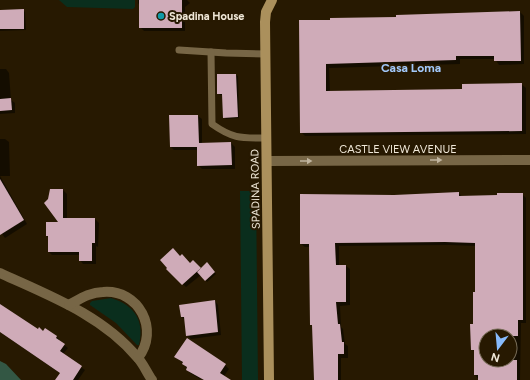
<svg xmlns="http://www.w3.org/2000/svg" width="530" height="380" font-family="Figtree,sans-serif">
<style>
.green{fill:#0a2e1d}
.forest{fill:#335744}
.shadow{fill:#0007;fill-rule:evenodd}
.building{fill:#cfabb8}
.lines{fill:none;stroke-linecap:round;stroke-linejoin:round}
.lane{stroke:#776646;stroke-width:7}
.street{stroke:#776646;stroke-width:10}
.secondary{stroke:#ab905c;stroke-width:10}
.oneway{fill:#c0b49e}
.culture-dot{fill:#0f9aa8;stroke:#271901;stroke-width:1.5}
.labels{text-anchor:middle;stroke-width:4;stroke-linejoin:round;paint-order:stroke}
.poi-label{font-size:11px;font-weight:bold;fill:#f0e8d8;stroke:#271901;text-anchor:start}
.street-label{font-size:11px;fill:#f0e8d8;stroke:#271901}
.neighbourhood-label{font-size:12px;font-weight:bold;fill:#a2c8f9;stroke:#271901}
</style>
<rect width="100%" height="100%" fill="#271901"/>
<!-- green -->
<g class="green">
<path d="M59,0H135V7L133,9L67,7Z"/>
<path d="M240,191H256L258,380H242Z"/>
<path d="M111,298C134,305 145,320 139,345H137L116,323L90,305V303L92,301Z"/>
</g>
<!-- forest -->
<path class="forest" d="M0,361L6,364L21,380H0Z"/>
<!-- shadow -->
<g class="shadow">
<path d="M138,0H187L190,3L185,7V31H144L140,27V6L138,3Z"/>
<path d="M23,10L25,12L26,30L0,31V11Z"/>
<path d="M520,12L524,16V64L499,65L495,59H460V64L329,68L330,92L463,90L521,84L526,88V134L305,136L301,132L331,21Z"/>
<path d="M0,69H6L9,73L11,100L15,103V113L0,114Z"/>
<path d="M218,75H236L238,76L239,118L226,119L224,117L223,95H220L218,93Z"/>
<path d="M170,116H198L202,119V144L231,143L235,147V169H202L198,165V150H174L171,147Z"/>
<path d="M0,139H5L9,142L10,176H0L27,224L5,238L0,231Z"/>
<path d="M63,190L67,194V219H95L99,223L98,247L96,246V264H83L80,260V255H52L49,252V238L47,236L60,223Z"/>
<path d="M459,193L462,197L522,194L526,198V323H521L520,380H479L475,375V352L472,349L476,293V246L449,245L339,246V266H346L350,269V305L340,306L341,327L343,329L345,344L348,346V358H341V380H314L313,326L311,324L310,247H305L301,244L394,196ZM486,336H510V360H486Z"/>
<path d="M180,257L190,264L197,265L201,269L207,264L216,274L207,282L201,275L186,287L167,269Z"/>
<path d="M215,301L218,305L221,335L191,339L187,335L186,321L182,317Z"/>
<path d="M0,304L38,330L56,336L59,339V341L68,348L63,354L85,370L78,380H56L60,373L0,332Z"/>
<path d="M175,356L225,365L229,369L224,376L229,380H204L201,378L200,379L190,373L183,363Z"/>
</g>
<!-- building -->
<g class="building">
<rect x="139" y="0" width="43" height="28"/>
<path d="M24,9V29H0V10Z"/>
<path d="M520,11L521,61H494V56H456V60L326,64V91L462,89V84L522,83V131L300,133L299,20H330V18L396,17V15Z"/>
<path d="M217,74H236L238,117L223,118L222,94H217Z"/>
<path d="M11,98L12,110L0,111V99Z"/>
<path d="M169,115H198L199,143L231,142L232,165L197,166V147H170Z"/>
<path d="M0,179L24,220L0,235Z"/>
<path d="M50,189H63V218H95V243H92V261H79V252H48V236H46V222H58L44,203L48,199Z"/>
<path d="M459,192V196L497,195V193H523V320H518V336H486V360H517V380H478V375H474V350H471L470,324H473V292H475V243L445,242L335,243L336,265H346V302H336L338,324H340L342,342H344V354H338V380H314L312,325H310L309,244H300V194L394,195Z"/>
<path d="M173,248L180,256L182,254L190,263L193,260L201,268L182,285L166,269L167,268L160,260Z"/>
<path d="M207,262L215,272L205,281L197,272Z"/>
<path d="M215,300L218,332L186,336L184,317H181L179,305Z"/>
<path d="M0,304L38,329L39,327L43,331L45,328L57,336L56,338L65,344L60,351L82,366L73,380H55L60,373L0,332Z"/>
<path d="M187,338L226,364L220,373L231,380H204L186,370L187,367L182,364L183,362L174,357Z"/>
</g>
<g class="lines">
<!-- lane -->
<g class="lane">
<path d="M179,50L226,53L266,54"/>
<path d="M211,52L212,124C233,139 241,138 267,138"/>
</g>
<!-- street -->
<g class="street">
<path d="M267,161L530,160"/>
<path d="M0,273C48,295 102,315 137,357C143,363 147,373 152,380"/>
<path d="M69,305C80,299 90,292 103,292C139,289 160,330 138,358"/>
</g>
<!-- secondary -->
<path class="secondary" d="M269,380L265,22L266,12L272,0"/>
</g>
<!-- one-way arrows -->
<defs><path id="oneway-solid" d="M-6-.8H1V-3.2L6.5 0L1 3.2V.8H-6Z"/></defs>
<g class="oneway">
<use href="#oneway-solid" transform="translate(436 160)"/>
<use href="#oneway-solid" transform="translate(306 161)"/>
</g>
<!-- markers -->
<circle class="culture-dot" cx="161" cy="16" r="4"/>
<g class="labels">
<!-- poi labels -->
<g class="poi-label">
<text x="169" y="20">Spadina House</text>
</g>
<!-- street labels -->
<g class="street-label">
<text x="398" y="153">CASTLE VIEW AVENUE</text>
<text transform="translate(255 189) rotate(-91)" y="4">SPADINA ROAD</text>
</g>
<!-- neighbourhood labels -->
<g class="neighbourhood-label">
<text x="411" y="72">Casa Loma</text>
</g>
</g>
<!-- north arrow -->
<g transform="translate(498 348) rotate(196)"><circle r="19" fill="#271901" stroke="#776c57"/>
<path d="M0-3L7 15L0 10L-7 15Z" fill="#87bbfc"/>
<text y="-6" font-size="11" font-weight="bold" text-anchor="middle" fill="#f0e8d8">N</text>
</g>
</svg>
